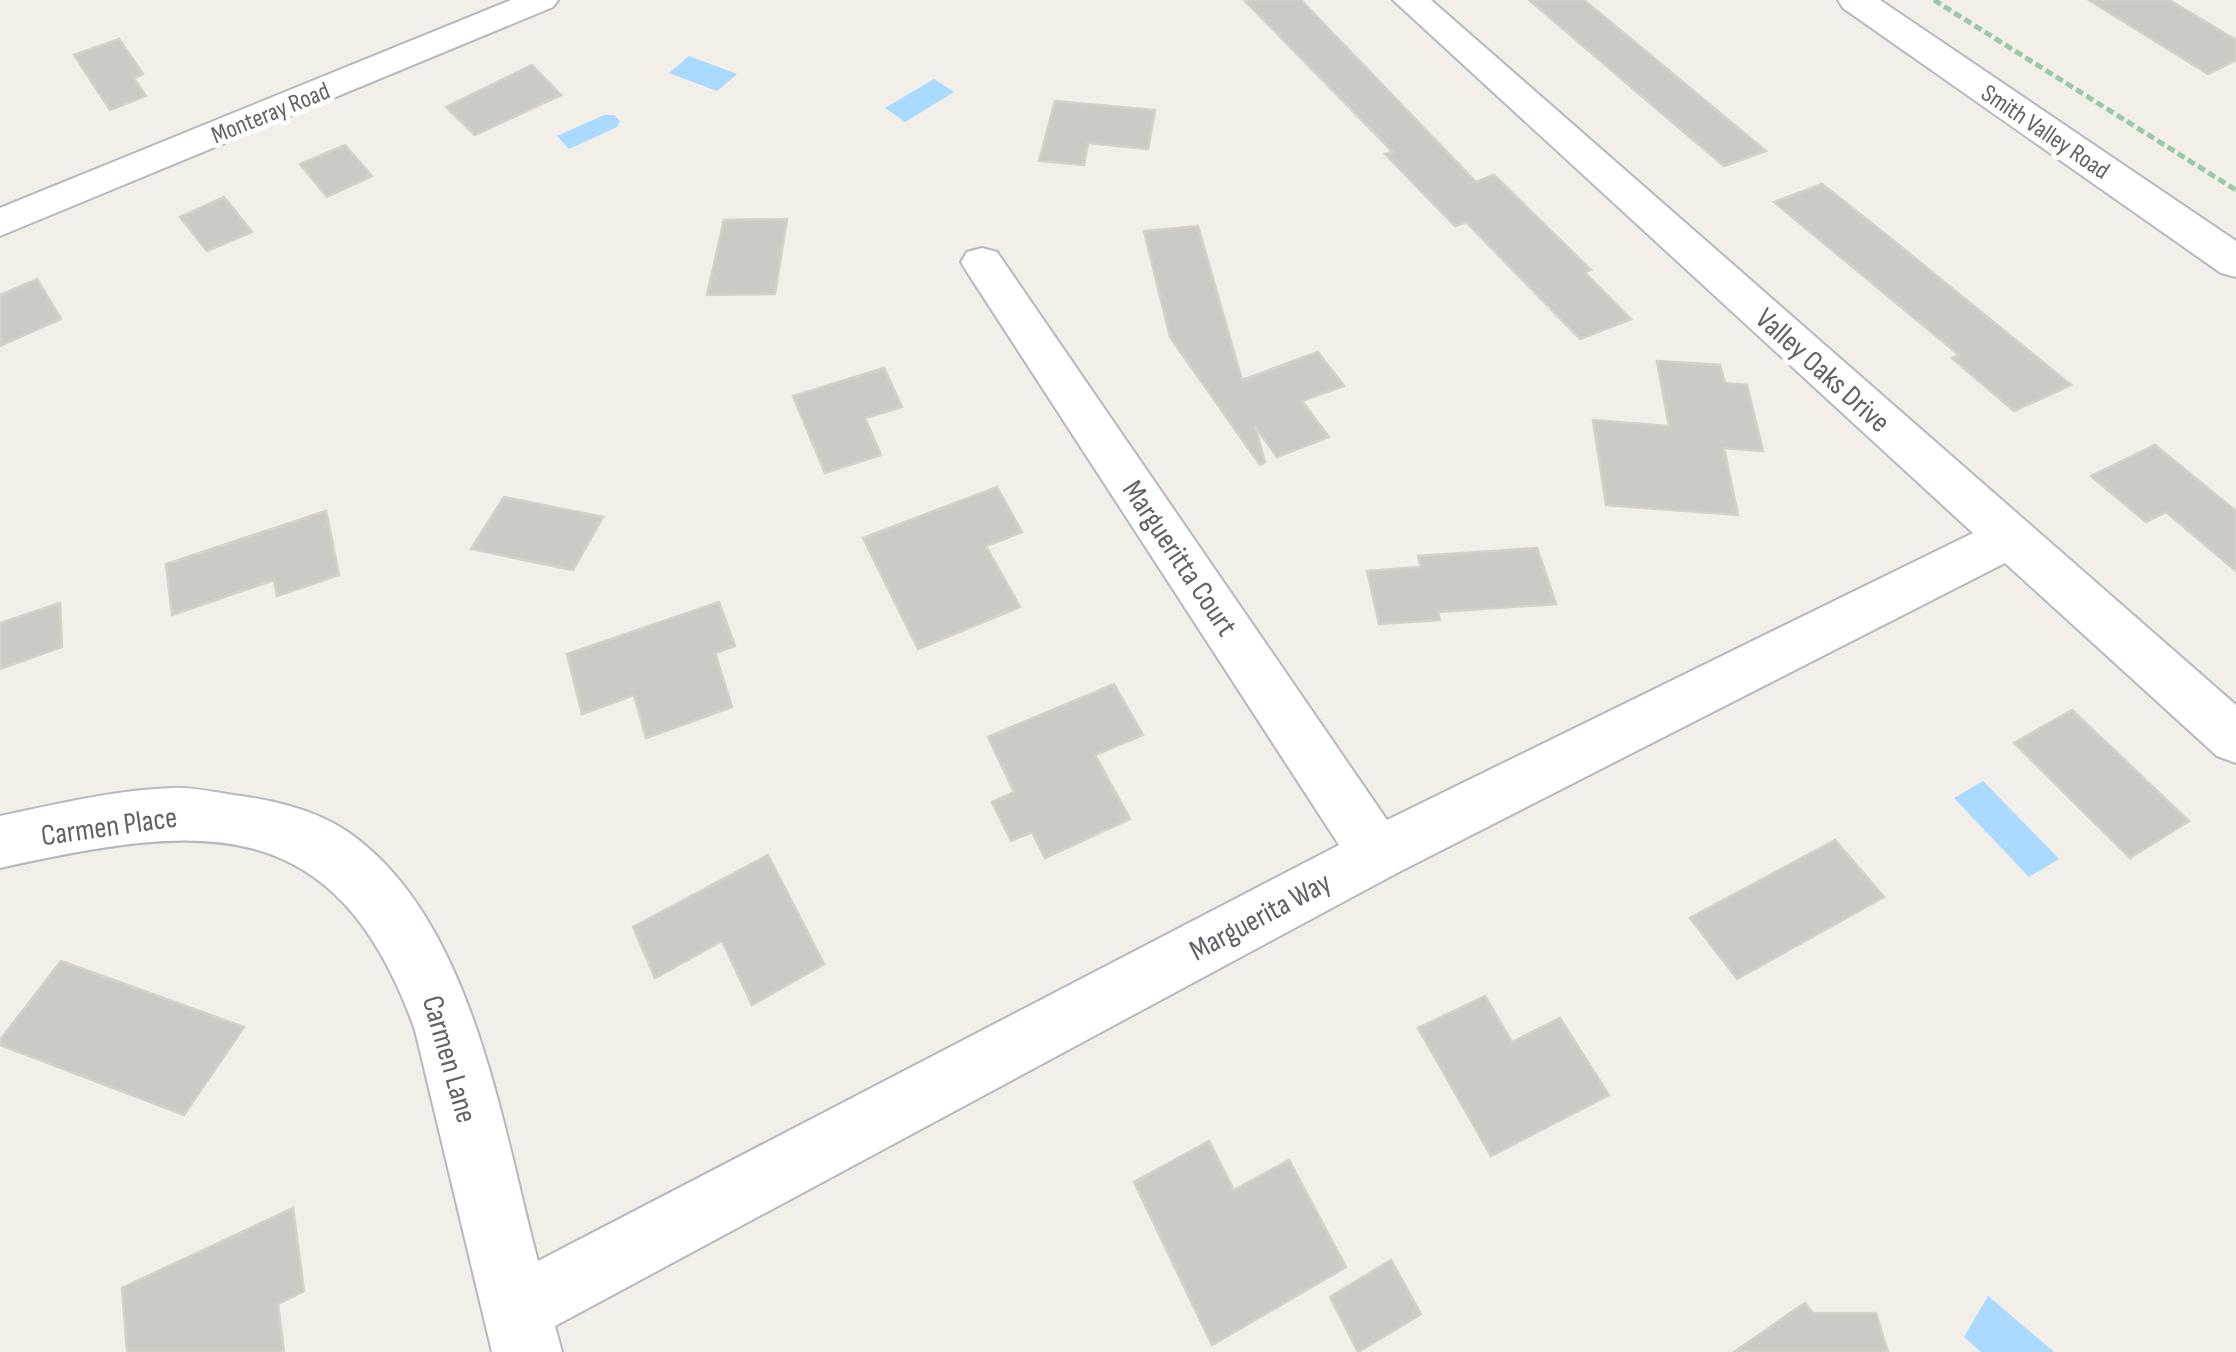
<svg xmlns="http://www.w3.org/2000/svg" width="2236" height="1352" font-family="'Sofia Sans Condensed',sans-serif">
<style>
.water{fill:#aadaff}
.building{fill:#cccac5;stroke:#d6d1c6;stroke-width:2.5}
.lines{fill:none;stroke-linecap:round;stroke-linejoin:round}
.street-casing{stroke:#b5b8bc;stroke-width:4}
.secondary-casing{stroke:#b6babf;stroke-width:4}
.path{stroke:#9cc7a9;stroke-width:5;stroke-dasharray:8 4;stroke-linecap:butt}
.street{fill:#fff;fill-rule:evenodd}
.secondary{fill:#fff;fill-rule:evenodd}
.labels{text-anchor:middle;stroke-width:10;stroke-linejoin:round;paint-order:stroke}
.far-street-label{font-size:25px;fill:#5f6368;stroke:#fff}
.street-label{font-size:30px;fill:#5f6368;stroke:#fff}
</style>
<rect width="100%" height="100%" fill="#f1efe8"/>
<!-- water -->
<g class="water">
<path d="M689,56L737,74L717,91L669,73Z"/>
<path d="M934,79L954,92L905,122L885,108Z"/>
<path d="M604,115H614L620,121L617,127L569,149L557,136Z"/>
<path d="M1983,781L2059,859L2029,877L1954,798Z"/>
<path d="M1988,1296L2054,1352H1981L1964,1337Z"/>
</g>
<!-- building -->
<g class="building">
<path d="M1244,0H1301L1476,182L1494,175L1591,270L1584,272L1631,319L1580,339L1466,222L1455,226L1385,154L1393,152Z"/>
<path d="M1529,0H1584L1766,151L1724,166Z"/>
<path d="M2089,0H2169L2236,40V60L2208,74Z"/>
<path d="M119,39L143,74L134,78L146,96L110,110L74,55Z"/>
<path d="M532,65L561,95L475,135L446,107Z"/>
<path d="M1055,101L1155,110L1148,149L1088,143L1084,165L1039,161Z"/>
<path d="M345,145L372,176L327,197L300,164Z"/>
<path d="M1822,184L1889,237L2071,385L2014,411L1952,358L1959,355L1774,202Z"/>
<path d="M224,197L252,232L207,251L180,217Z"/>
<path d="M787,219L775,294L707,295L724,220Z"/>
<path d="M1198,226L1242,380L1318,352L1344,386L1302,401L1329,437L1277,457L1255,426L1265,462L1260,465L1170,337L1144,231Z"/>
<path d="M37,279L61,319L0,346V295Z"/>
<path d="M1657,361L1720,365L1725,383L1747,385L1763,451L1724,448L1738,515L1606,505L1593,420L1669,426Z"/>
<path d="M884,368L902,407L865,418L881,455L825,473L793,396Z"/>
<path d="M2155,445L2236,511V571L2166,512L2146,522L2091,476Z"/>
<path d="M997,487L1022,532L986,546L1020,607L918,649L863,538Z"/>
<path d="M504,497L603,517L573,570L471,549Z"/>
<path d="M326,511L339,575L277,596L274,580L172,615L166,564Z"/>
<path d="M1537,548L1556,604L1438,612L1440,620L1379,624L1367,571L1421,567L1418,556Z"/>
<path d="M719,602L735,646L715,653L732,707L646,738L634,695L582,714L567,654Z"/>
<path d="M60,603L62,647L0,669V623Z"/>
<path d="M1114,684L1143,735L1095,755L1130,819L1045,858L1032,832L1011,841L992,802L1014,792L988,737Z"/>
<path d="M2072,710L2189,821L2130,858L2014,743Z"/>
<path d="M1835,840L1884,897L1737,979L1690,918Z"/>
<path d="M768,855L824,964L752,1005L722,941L655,978L633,927Z"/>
<path d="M61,961L244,1027L184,1115L0,1045V1040Z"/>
<path d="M1485,996L1512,1042L1560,1018L1609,1095L1491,1156L1418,1028Z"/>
<path d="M1209,1141L1234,1190L1289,1160L1346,1267L1212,1345L1134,1182Z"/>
<path d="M293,1208L304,1291L278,1304L284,1352H127L122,1288Z"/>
<path d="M1391,1260L1421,1314L1358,1352L1330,1297Z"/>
<path d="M1805,1303L1813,1313H1876L1888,1352H1734Z"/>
</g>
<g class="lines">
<!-- street casing -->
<g class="street-casing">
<g id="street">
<path d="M511,0H558L553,7L0,236V208Z"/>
<path d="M1393,0H1431L2236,705V763L2217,756L2005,563L1397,873L555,1326L562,1352H492L415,1030C335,806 199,824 0,868V816C57,804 114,790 173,788C192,787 213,792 233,795C272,800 314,809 348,832C473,919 501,1123 538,1261L1339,845L967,272L961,262L967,252L982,248L997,252L1387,820L1973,533Z"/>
</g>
</g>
<!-- secondary casing -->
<g class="secondary-casing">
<path id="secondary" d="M1838,0H1880L2236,241V277L2221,273L1843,8Z"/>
</g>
<!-- path -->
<path class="path" d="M1934,0L2236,190"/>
<!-- street -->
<use href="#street" class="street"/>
<!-- secondary -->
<use href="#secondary" class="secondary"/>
</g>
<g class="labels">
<!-- far-street labels -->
<g class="far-street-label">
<text transform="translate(270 112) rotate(-22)" y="9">Monteray Road</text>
<text transform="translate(2046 131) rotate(34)" y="9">Smith Valley Road</text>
</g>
<!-- street labels -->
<g class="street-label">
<text transform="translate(1823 370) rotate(42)" y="10">Valley Oaks Drive</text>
<text transform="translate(1180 558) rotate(56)" y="10">Margueritta Court</text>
<text transform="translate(109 826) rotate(-8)" y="10">Carmen Place</text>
<text transform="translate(1260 916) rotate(-28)" y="10">Marguerita Way</text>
<text transform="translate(450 1059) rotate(74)" y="10">Carmen Lane</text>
</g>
</g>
</svg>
